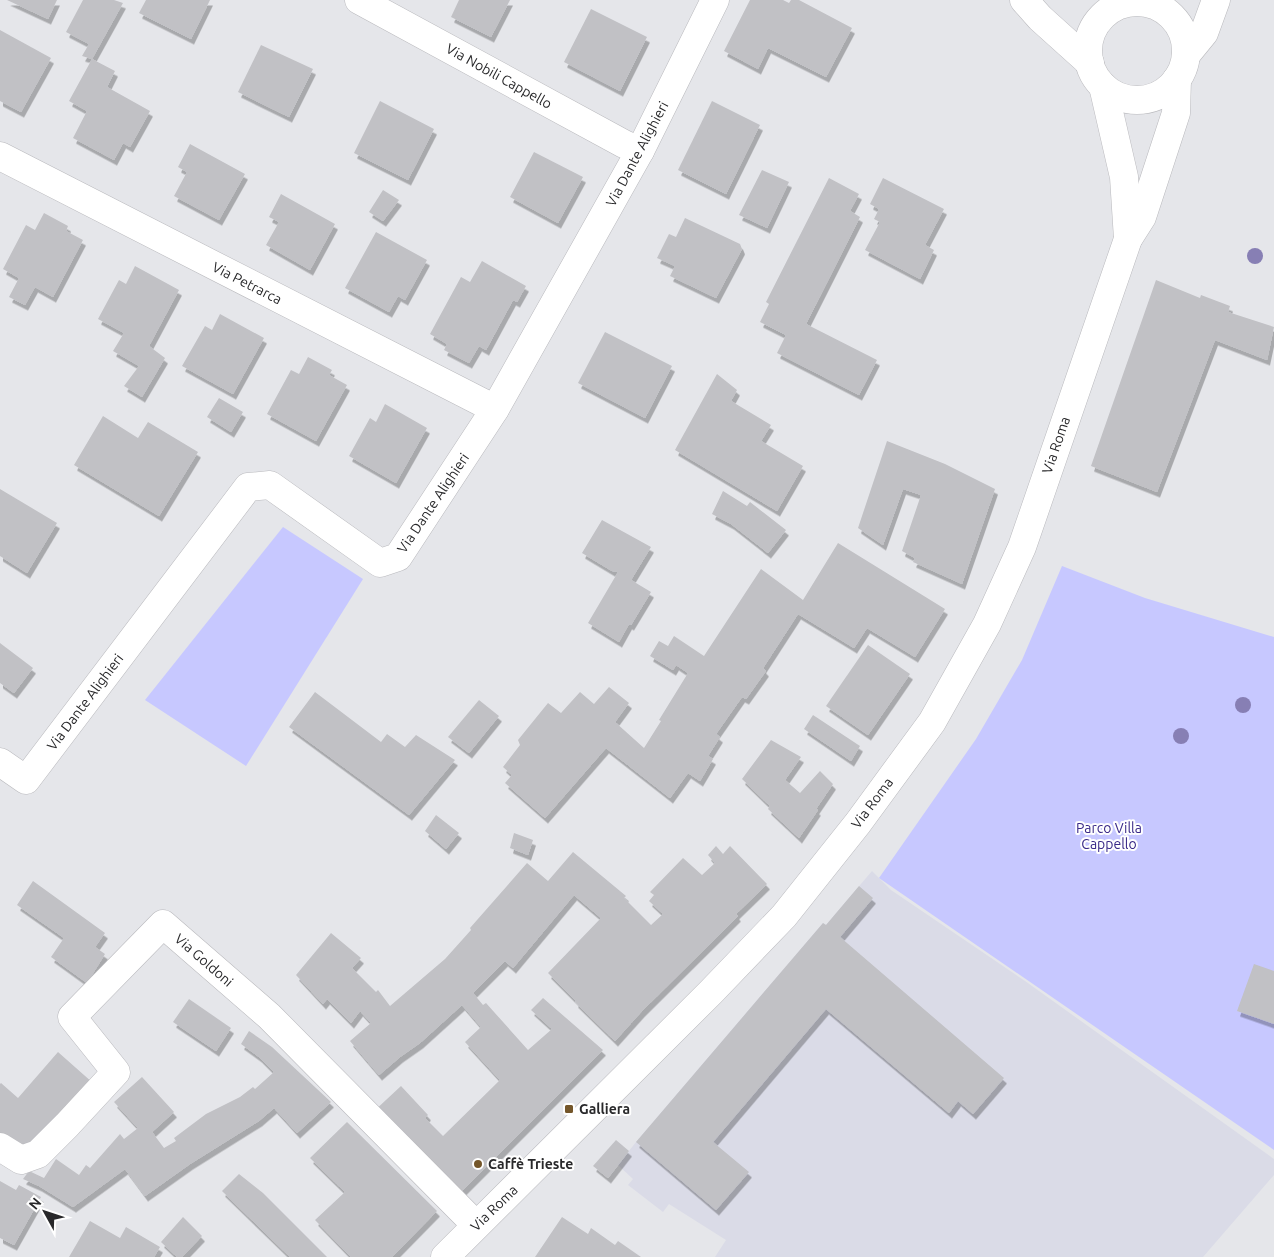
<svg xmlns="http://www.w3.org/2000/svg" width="1274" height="1257" font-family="Ubuntu,sans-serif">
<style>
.built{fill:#dadbe7}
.green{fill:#c7c8ff}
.building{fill:#c1c1c5;filter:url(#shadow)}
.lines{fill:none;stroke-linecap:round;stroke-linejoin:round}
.street-casing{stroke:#b9b9bd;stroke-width:29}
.secondary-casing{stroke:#b9b9bd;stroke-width:29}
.street{stroke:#fff;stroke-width:28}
.secondary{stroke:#fff;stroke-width:28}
.tree{fill:#877fb4}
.poi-dot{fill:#74562a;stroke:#fff;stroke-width:2}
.labels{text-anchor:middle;stroke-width:4;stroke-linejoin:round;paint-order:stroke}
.street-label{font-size:14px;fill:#28282a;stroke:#fff}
.park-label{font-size:14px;fill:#3a2a88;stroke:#fff}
.poi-label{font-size:14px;font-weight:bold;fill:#28282a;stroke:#fff;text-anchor:start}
</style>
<defs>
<filter id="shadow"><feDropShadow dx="3" dy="5.5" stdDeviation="0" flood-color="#0004"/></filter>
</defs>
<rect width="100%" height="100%" fill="#e5e6ea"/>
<!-- built -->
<path class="built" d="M872,871L891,890L1025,981L1274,1159V1175L1203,1257H715L726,1240L669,1204L663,1212L628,1185L633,1179L618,1165L636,1142L823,923L826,925Z"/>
<!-- green -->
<g class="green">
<path d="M283,527L363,579L246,766L145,700Z"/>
<path d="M1062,566L1145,598L1274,637V1150L879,878L976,739L1022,660Z"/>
</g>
<!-- building -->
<g class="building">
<path d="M7,0H57L48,19Z"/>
<path d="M83,0H114L123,3L92,59L82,56L89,44L66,32Z"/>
<path d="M146,0H210L191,39L139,13Z"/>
<path d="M459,0H510L491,37L451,17Z"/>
<path d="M750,0H783L789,3L791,0H799L852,28L826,77L768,48L758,69L724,51Z"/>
<path d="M591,9L647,37L620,91L564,62Z"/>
<path d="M0,30L51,58L21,112L0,101Z"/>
<path d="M261,45L313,69L289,117L238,92Z"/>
<path d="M92,59L115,71L107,87L150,111L130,147L123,143L114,160L73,138L87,111L69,101Z"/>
<path d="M380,101L434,129L408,180L354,153Z"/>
<path d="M712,101L760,125L726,194L678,170Z"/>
<path d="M190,144L245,174L219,220L174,196L187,172L178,167Z"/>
<path d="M534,152L583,177L558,223L510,197Z"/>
<path d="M762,170L789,182L767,228L739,215Z"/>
<path d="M829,178L859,194L850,211L860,217L806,324L877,360L859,395L777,353L786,335L760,322L769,304L766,302Z"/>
<path d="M883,178L944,209L925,245L934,250L920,279L865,250L880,222L874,219L879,209L870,204Z"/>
<path d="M383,190L399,200L383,221L369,212Z"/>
<path d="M281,194L335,224L310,270L266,245L279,222L269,217Z"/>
<path d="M44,213L68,226L66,231L83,240L53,297L35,287L25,305L9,297L19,278L3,269L26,225L35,230Z"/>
<path d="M685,218L740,244L742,249L716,298L670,276L675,266L657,258L669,234L676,237Z"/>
<path d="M376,232L427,260L405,300L398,296L389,312L345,288Z"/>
<path d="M482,261L526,286L517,302L513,300L486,350L479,346L469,363L444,350L447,344L430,334L461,277L470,282Z"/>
<path d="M135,266L179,290L149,346L165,358L142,397L124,386L139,366L113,351L124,333L98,319L119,280L126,284Z"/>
<path d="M1156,280L1200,298L1201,295L1230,306L1228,312L1274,327L1267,360L1215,340L1157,492L1091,466Z"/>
<path d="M220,314L264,338L233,394L182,366L205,326L212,330Z"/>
<path d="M605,332L672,366L645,418L578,383Z"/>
<path d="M308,357L332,370L329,375L347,385L316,441L267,414L291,370L299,374Z"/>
<path d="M717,374L737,390L731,401L771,425L761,441L803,466L777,511L675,450Z"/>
<path d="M219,398L243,412L231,432L207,417Z"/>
<path d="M385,404L427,428L396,483L349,456L370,418L376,422Z"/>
<path d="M103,416L138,438L148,422L198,452L159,516L74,465Z"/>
<path d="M887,441L945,464L995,489L962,584L913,562L915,558L902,551L921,495L903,489L883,545L858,528Z"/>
<path d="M0,489L57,523L27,573L0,556Z"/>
<path d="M723,491L747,506L750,502L786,530L768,553L731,524L712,514Z"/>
<path d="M602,520L651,547L631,580L651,592L631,625L629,624L619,642L588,623L618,572L612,571L582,553Z"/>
<path d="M838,543L945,609L915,657L867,628L854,648L798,614L763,668L766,671L746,699L742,697L716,734L720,737L708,756L713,759L700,781L688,773L670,798L606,748L545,818L505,783L512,775L503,767L520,745L518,740L548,703L561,713L580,692L594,704L609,687L629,703L615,722L644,748L661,721L659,720L688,673L676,665L673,670L650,656L659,641L668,646L674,636L704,656L761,569L803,600Z"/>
<path d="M0,643L33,668L14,693L0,683Z"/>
<path d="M868,645L910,674L868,735L826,706Z"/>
<path d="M315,692L381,742L387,734L405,747L416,735L455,760L409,815L289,727Z"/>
<path d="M479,700L499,716L469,753L448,737Z"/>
<path d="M813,715L860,746L851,761L804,729Z"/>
<path d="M771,740L801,757L785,780L800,793L820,771L833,784L816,809L818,810L799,838L768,809L770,806L742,779Z"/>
<path d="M436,815L459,833L446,849L425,831Z"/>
<path d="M514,833L533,840L528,855L510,848Z"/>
<path d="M716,846L723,854L730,846L767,884L736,914L738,916L642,1011L615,1041L575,1002L576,1001L548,973L601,918L574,895L513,968L505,961L473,993L483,1005L486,1003L528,1050L552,1029L531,1010L543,998L603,1050L455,1198L372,1113L401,1086L428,1115L425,1118L443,1136L500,1080L465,1042L481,1027L462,1005L420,1043L400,1057L379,1075L350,1041L371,1023L360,1011L351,1023L327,999L323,1004L296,975L331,933L361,958L352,968L376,992L378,990L390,1006L445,959L471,930L470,928L527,863L548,881L573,852L626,896L624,898L651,925L663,914L649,901L654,895L650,892L683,858L702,875L715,863L708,855Z"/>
<path d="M33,881L105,933L95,947L105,954L87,983L51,957L64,938L17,905Z"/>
<path d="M859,886L873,898L840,937L1004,1078L973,1114L958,1101L949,1113L826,1009L713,1142L749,1172L716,1210L636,1142L823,923L826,925Z"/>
<path d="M1254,964L1274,971V1024L1237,1011Z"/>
<path d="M189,999L231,1028L216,1051L173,1022Z"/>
<path d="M249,1031L272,1047L331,1102L297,1133L274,1108L259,1121L190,1164L145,1196L125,1169L73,1207L39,1186L23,1179L29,1171L44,1178L56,1159L79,1175L86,1165L90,1168L120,1134L124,1139L138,1128L114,1102L142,1077L174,1112L152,1132L164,1148L176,1141L174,1138L206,1114L240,1097L253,1087L255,1089L274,1072L259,1057L241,1044Z"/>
<path d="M58,1052L93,1083L23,1152L0,1138V1084L1,1083L18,1098Z"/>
<path d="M347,1122L437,1211L392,1257H351L315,1220L345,1192L310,1158Z"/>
<path d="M616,1140L629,1151L608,1178L593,1166Z"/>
<path d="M239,1174L263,1193L327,1257H290L222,1191Z"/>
<path d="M0,1181L16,1190L19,1185L41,1197L14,1245L0,1238Z"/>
<path d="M183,1217L202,1236L182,1257H177L161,1242Z"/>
<path d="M562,1217L588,1234L591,1228L615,1245L618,1241L641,1257H535Z"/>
<path d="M90,1221L120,1238L126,1227L160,1247L154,1257H69Z"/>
</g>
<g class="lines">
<!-- street casing -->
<g class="street-casing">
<g id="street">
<path d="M359,0L624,144L640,151"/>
<path d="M0,156L495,409"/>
<path d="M0,762L26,780L248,487L270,485L380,563L398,557L495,409L640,151L715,0"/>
<path d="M0,1147L21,1160L38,1154L67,1125L116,1072L72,1017L163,924L269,1016L476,1225"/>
</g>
</g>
<!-- secondary casing -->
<g class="secondary-casing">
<g id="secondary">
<path d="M1024,0L1040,18L1090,63"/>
<circle cx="1137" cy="51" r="49"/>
<path d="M1186,55L1204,33L1216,0"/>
<path d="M1103,86L1124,177L1128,239"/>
<path d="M445,1257L711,992L784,916L858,823L932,722L987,624L1022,547L1128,239L1142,217L1176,113L1177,79"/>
</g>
</g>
<!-- street -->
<use href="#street" class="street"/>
<!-- secondary -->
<use href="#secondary" class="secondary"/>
</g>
<!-- trees -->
<g class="tree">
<circle cx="1255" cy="256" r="8"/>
<circle cx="1243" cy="705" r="8"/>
<circle cx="1181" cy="736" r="8"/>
</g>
<!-- markers -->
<g class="poi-dot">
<rect x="564" y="1104" width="10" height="10" rx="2.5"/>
<circle cx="478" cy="1164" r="5"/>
</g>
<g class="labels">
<!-- street labels -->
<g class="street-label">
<text transform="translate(499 76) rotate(29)" y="5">Via Nobili Cappello</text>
<text transform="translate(637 154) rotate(-62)" y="5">Via Dante Alighieri</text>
<text transform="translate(247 283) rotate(27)" y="5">Via Petrarca</text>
<text transform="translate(1056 445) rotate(-71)" y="5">Via Roma</text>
<text transform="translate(433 503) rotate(-56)" y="5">Via Dante Alighieri</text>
<text transform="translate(85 702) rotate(-53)" y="5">Via Dante Alighieri</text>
<text transform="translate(872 803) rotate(-53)" y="5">Via Roma</text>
<text transform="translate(204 960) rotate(41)" y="5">Via Goldoni</text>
<text transform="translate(494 1208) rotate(-44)" y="5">Via Roma</text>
</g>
<!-- park labels -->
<g class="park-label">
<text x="1109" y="833">Parco Villa<tspan x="1109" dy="16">Cappello</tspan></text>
</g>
<!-- poi labels -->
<g class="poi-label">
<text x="579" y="1114">Galliera</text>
<text x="488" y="1169">Caffè Trieste</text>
</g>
</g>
<!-- north arrow -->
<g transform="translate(45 1212) rotate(310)" stroke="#ffffff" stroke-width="4" paint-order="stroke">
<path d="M0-4L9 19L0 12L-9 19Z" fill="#28282a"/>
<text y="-8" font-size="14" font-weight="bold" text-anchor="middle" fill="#28282a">N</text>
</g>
</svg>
